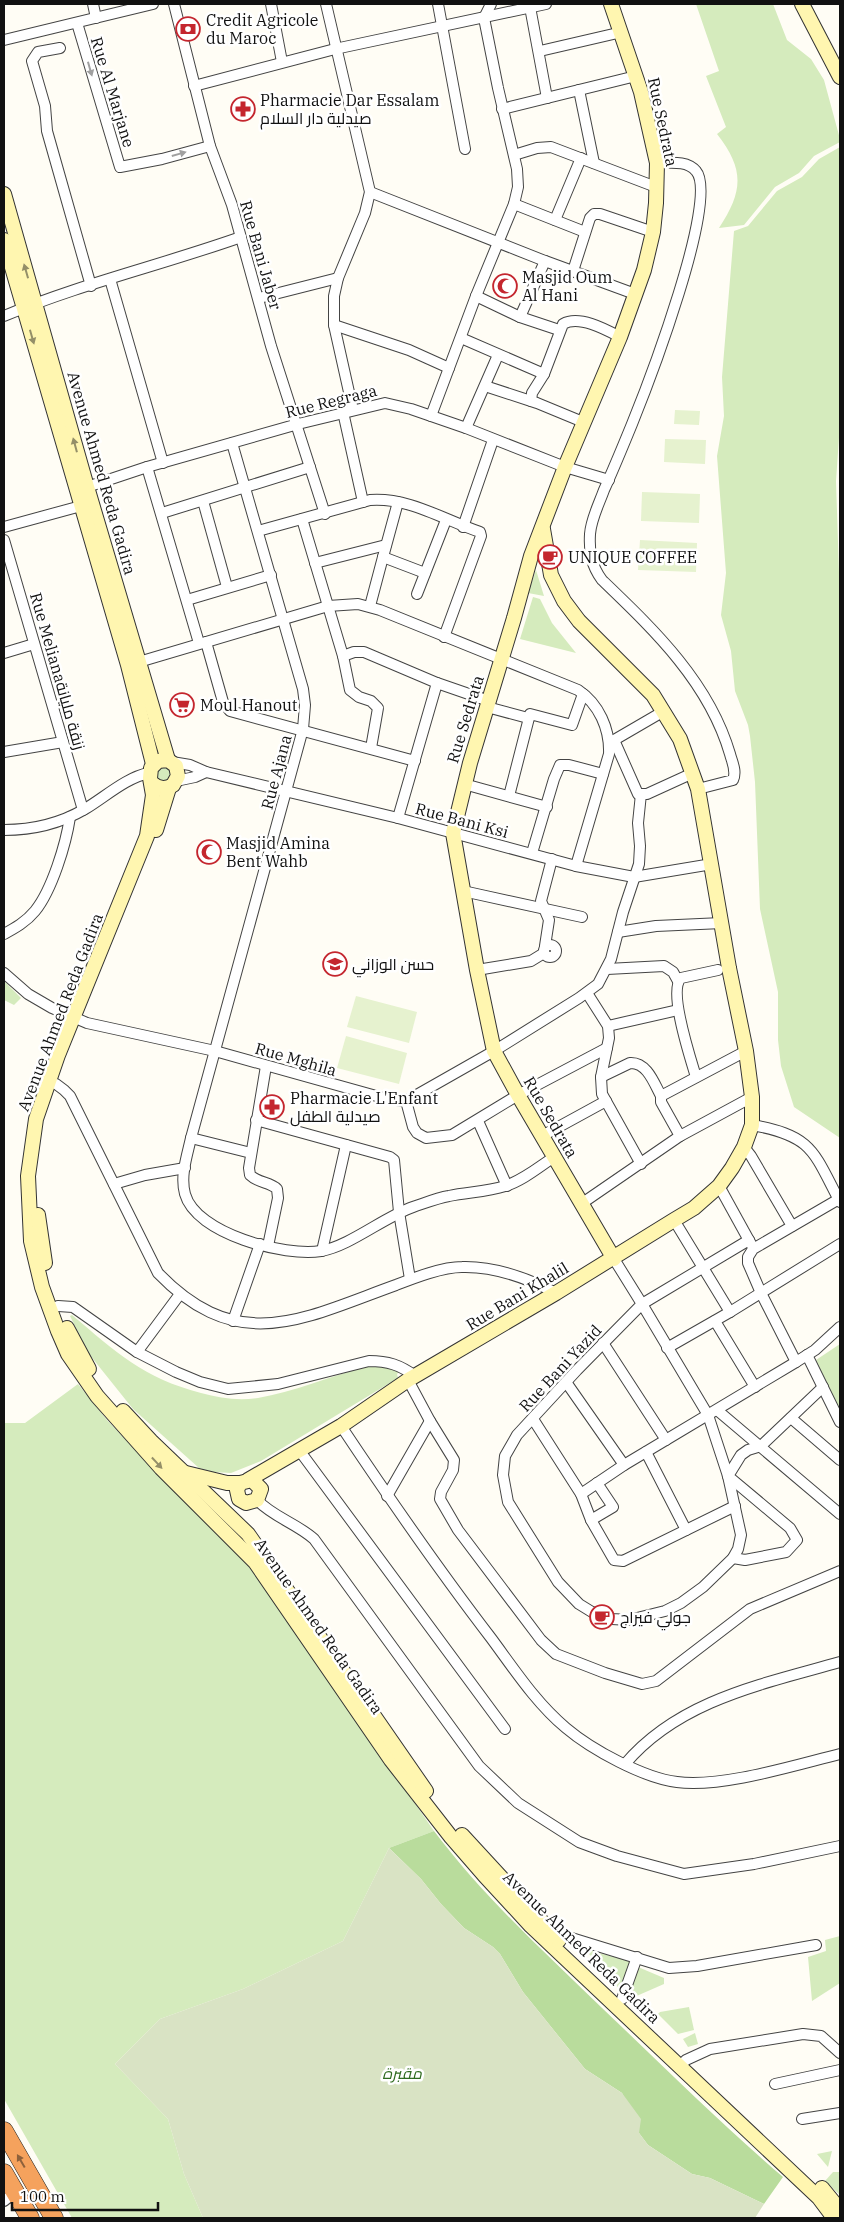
<svg xmlns="http://www.w3.org/2000/svg" width="844" height="2222" font-family="'IBM Plex Serif',Cairo,serif">
<style>
.green{fill:#d5ebbd}
.forest{fill:#b9dc9c}
.cemetery{fill:#d9e3c4}
.pitch{fill:#e6f2cf}
.lines{fill:none;stroke-linecap:round;stroke-linejoin:round}
.street-casing{stroke:#444;stroke-width:12}
.secondary-casing{stroke:#333;stroke-width:16}
.highway-casing{stroke:#222;stroke-width:19}
.street{stroke:#fff;stroke-width:10}
.secondary{stroke:#fff6b0;stroke-width:14}
.highway{stroke:#f5a25d;stroke-width:18}
.oneway{fill:#a0a0a0}
.oneway2{fill:#948f68}
.oneway3{fill:#8e613b}
.labels{text-anchor:middle;stroke-width:5;stroke-linejoin:round;paint-order:stroke}
.poi-label{font-size:16px;fill:#111;stroke:#fff;text-anchor:start}
.street-label{font-size:16px;fill:#111;stroke:#fff}
.park-label{font-size:16px;font-style:italic;fill:#2f6b1f;stroke:#fff}
</style>
<rect width="100%" height="100%" fill="#fffdf5"/>
<!-- green -->
<g class="green">
<path d="M696,4H773L787,40L811,59L824,80L840,139V142L814,156L799,173L775,187L744,225L719,228C743,191 745,170 717,134L726,127L706,76L719,71Z"/>
<path d="M840,147V423L836,481L840,603V1138L794,1107L781,1066L778,1040V992L760,909L755,782L750,736L748,725L735,691L731,651L721,615L726,573L717,456L724,416L722,377L734,231L748,226L777,191L802,177L819,159Z"/>
<path d="M536,570L544,596L528,593Z"/>
<path d="M533,597L540,599L552,623L576,653L520,639Z"/>
<path d="M160,766L170,768L172,775L166,783L157,780L155,770Z"/>
<path d="M4,981L21,998L14,1005L4,1000Z"/>
<path d="M72,1315C116,1352 143,1378 201,1393C220,1398 238,1401 258,1398C293,1392 329,1377 364,1367C376,1366 388,1366 399,1372L397,1374L398,1378L261,1461L231,1473L213,1472L199,1468L133,1409L89,1354L70,1316Z"/>
<path d="M840,1344V1411L816,1360Z"/>
<path d="M78,1384L107,1420L171,1488L238,1552L279,1607L434,1831L389,1848L343,1941L243,1989L160,2019L115,2064L168,2119L184,2174L203,2218H72L4,2099V1423H25Z"/>
<path d="M840,1936V1983L812,2001L808,1957L826,1951L825,1940Z"/>
<path d="M575,1942L586,1944L594,1952L631,1961L620,1989L611,1981L613,1978L587,1952L576,1950L572,1944Z"/>
<path d="M638,1967L664,1978V1984L632,1998L630,1992Z"/>
<path d="M689,2007L694,2030L678,2034L658,2014L660,2012Z"/>
<path d="M695,2033L698,2044L688,2047L683,2039Z"/>
<path d="M832,2151L828,2167L817,2154Z"/>
<path d="M833,2172H840V2195L825,2181Z"/>
</g>
<!-- forest -->
<path class="forest" d="M434,1831C483,1896 542,1950 601,2007C661,2064 720,2123 783,2177L764,2204L710,2178L692,2174L648,2145L639,2133L622,2093L585,2069L523,1992L500,1954L493,1947L464,1928L441,1904L421,1879L389,1848Z"/>
<!-- cemetery -->
<path class="cemetery" d="M389,1848L421,1879L441,1904L464,1928L493,1947L500,1954L523,1992L585,2069L622,2093L641,2119L639,2133L648,2145L692,2174L710,2178L764,2204L755,2218H203L184,2174L168,2119L115,2064L160,2019L243,1989L343,1941Z"/>
<!-- pitch -->
<g class="pitch">
<path d="M675,410L700,411L699,425L674,424Z"/>
<path d="M665,439L706,440L705,464L664,462Z"/>
<path d="M642,492L700,494L699,523L641,521Z"/>
<path d="M640,540L697,543L696,572L638,570Z"/>
<path d="M356,996L417,1012L409,1043L347,1027Z"/>
<path d="M346,1036L407,1053L399,1084L337,1068Z"/>
</g>
<g class="lines">
<!-- street casing -->
<g class="street-casing">
<g id="street">
<path d="M93,4L96,18"/>
<path d="M174,4L210,146L232,205L271,346L325,514"/>
<path d="M271,4L282,62"/>
<path d="M326,4L370,192L365,213L338,278L334,296V325L353,410"/>
<path d="M438,4L465,149"/>
<path d="M530,7L547,98"/>
<path d="M77,23L120,167L162,159L210,146"/>
<path d="M4,40L153,4"/>
<path d="M60,48L38,52L32,61L45,106L47,131L91,286"/>
<path d="M540,51L622,32"/>
<path d="M194,86L335,49L546,4"/>
<path d="M579,90L594,163"/>
<path d="M502,109L636,76"/>
<path d="M514,155L537,148L551,147L656,187"/>
<path d="M657,163C670,163 687,160 696,171C720,198 647,387 632,424C623,446 614,468 604,490C599,504 591,519 590,534C589,552 591,565 602,580C654,630 709,682 730,754C732,762 737,771 733,780L698,789"/>
<path d="M370,192L545,261L635,294"/>
<path d="M514,204L585,232"/>
<path d="M555,220L581,158"/>
<path d="M573,271L590,218L594,214H600L653,232"/>
<path d="M110,279L163,463"/>
<path d="M476,296L520,317L559,330"/>
<path d="M259,298L338,278"/>
<path d="M4,316C80,284 162,265 241,237"/>
<path d="M520,317L545,261"/>
<path d="M334,325L409,350L449,368"/>
<path d="M461,338L544,374"/>
<path d="M485,386L537,403L583,422"/>
<path d="M531,401L532,393L544,374L563,324C579,315 605,329 620,337"/>
<path d="M343,412L363,502"/>
<path d="M431,416L476,296L514,204L518,187L517,169L498,88L484,18L491,4"/>
<path d="M466,428L498,355"/>
<path d="M232,443L303,689L305,705L303,729L191,1138C187,1156 180,1176 185,1194C196,1234 285,1257 321,1251C350,1246 384,1217 413,1207C425,1203 437,1198 449,1196C468,1192 487,1192 505,1186C522,1181 539,1167 554,1157"/>
<path d="M147,467L199,643"/>
<path d="M87,487L147,467L298,424L385,403L411,409L466,428L565,467L609,480"/>
<path d="M203,501L227,587"/>
<path d="M398,502L383,557L425,573"/>
<path d="M162,513L310,467"/>
<path d="M302,519L343,656L350,690L359,697L371,701L378,708L371,748"/>
<path d="M4,527L81,506"/>
<path d="M463,527L493,440"/>
<path d="M258,531L370,500C409,497 444,520 480,532L481,536L444,637"/>
<path d="M4,540L83,810"/>
<path d="M315,563L386,545"/>
<path d="M417,594L446,520"/>
<path d="M187,600L271,575"/>
<path d="M370,606L383,557"/>
<path d="M206,642L223,702L230,711L415,761"/>
<path d="M4,653L34,644"/>
<path d="M343,656L354,652H364L437,683L489,701"/>
<path d="M132,664L328,606L358,604L380,610L578,690C599,704 610,729 609,754L576,866"/>
<path d="M487,707L528,718"/>
<path d="M614,740L638,794H647L693,773"/>
<path d="M609,743L664,711"/>
<path d="M4,752L63,742"/>
<path d="M172,762L190,765L206,772L398,818L576,866L634,877L712,864"/>
<path d="M176,781L195,777L206,772"/>
<path d="M464,784L547,807"/>
<path d="M509,796L530,714L572,725L583,694"/>
<path d="M398,818L437,683"/>
<path d="M4,830C32,830 61,823 85,809C105,797 127,777 149,773"/>
<path d="M532,853L554,779L560,765H569L603,774"/>
<path d="M463,891L582,917"/>
<path d="M618,932L656,926L722,923"/>
<path d="M4,934C15,928 26,922 35,911C52,890 66,844 70,817"/>
<circle cx="550" cy="951" r="6"/>
<path d="M545,946L549,920L541,901L552,859"/>
<path d="M607,969L664,966L673,972L678,981"/>
<path d="M477,970L531,961L544,953"/>
<path d="M4,973L28,994L52,1008L87,1023L215,1051L387,1099L406,1101L494,1051L579,998L598,984L611,959L623,912L639,864L640,846L638,823L641,794"/>
<path d="M587,993L608,1026L609,1038L601,1077L602,1094L641,1164"/>
<path d="M608,1026L678,1010"/>
<path d="M266,1066L249,1168L250,1175C258,1183 270,1182 277,1189L278,1198L268,1246"/>
<path d="M601,1077L630,1063C647,1062 654,1083 661,1096"/>
<path d="M696,1077C691,1060 668,991 681,978L718,970"/>
<path d="M56,1084L64,1090L70,1096L158,1273C239,1357 304,1318 396,1285C414,1278 442,1267 462,1267C495,1266 527,1278 556,1293"/>
<path d="M406,1101L413,1127L417,1133L426,1138L452,1135L518,1095L607,1048"/>
<path d="M256,1120L390,1157L394,1160L399,1212L410,1279"/>
<path d="M478,1121L507,1186"/>
<path d="M752,1125C813,1136 813,1151 840,1202"/>
<path d="M542,1136L606,1101"/>
<path d="M680,1136L661,1102V1096L746,1051"/>
<path d="M191,1138L251,1153"/>
<path d="M744,1147L751,1156L792,1226"/>
<path d="M114,1184L145,1175L185,1168"/>
<path d="M719,1186L751,1244"/>
<path d="M581,1204L680,1136L752,1097"/>
<path d="M674,1220L730,1312"/>
<path d="M322,1251L346,1145"/>
<path d="M614,1259L642,1304L708,1415L728,1476L741,1535L738,1549L733,1558L703,1587L681,1603L665,1611L629,1620L612,1619L592,1612L579,1604L558,1582L508,1502L503,1475L505,1456L517,1435L577,1370L642,1304L749,1240"/>
<path d="M58,1306L73,1307L137,1352L176,1372L200,1382L228,1389L278,1384L369,1361C388,1361 400,1365 415,1376"/>
<path d="M233,1321L260,1244"/>
<path d="M715,1321L755,1387"/>
<path d="M603,1343L666,1440"/>
<path d="M667,1348L730,1312L840,1244"/>
<path d="M137,1352L180,1294"/>
<path d="M807,1355L840,1422"/>
<path d="M796,1362L761,1293L748,1263V1257L753,1249L839,1199"/>
<path d="M408,1380L430,1421L454,1460L453,1470L441,1492L440,1499L458,1530L541,1640L556,1654L605,1673L642,1684L656,1681L750,1609L840,1571"/>
<path d="M566,1382L624,1465"/>
<path d="M717,1410L840,1514"/>
<path d="M791,1418L840,1460"/>
<path d="M533,1419L581,1494L591,1520L614,1560L623,1561L735,1506"/>
<path d="M341,1426C389,1498 438,1569 491,1638C514,1669 536,1703 566,1728C592,1750 644,1778 677,1782C722,1788 795,1765 840,1754"/>
<path d="M299,1450L505,1729"/>
<path d="M646,1452L686,1530"/>
<path d="M581,1494L624,1465L796,1362L815,1350L840,1327"/>
<path d="M387,1496L430,1421"/>
<path d="M257,1500C273,1517 296,1523 314,1539L479,1766L518,1803L579,1842L617,1856L684,1874L754,1864L840,1846"/>
<path d="M591,1520L613,1507L597,1483"/>
<path d="M733,1558L745,1560L786,1552L797,1540L790,1528L728,1476L741,1455L748,1450L761,1446L823,1387"/>
<path d="M625,1764C679,1700 763,1684 840,1662"/>
<path d="M552,1932L669,1968L697,1966L816,1945"/>
<path d="M622,1999L637,1957"/>
<path d="M680,2066L686,2060L710,2049L803,2034L821,2036L840,2053"/>
<path d="M775,2084L840,2070"/>
<path d="M802,2119L840,2113"/>
<path d="M4,2201L15,2192"/>
</g>
</g>
<!-- secondary casing -->
<g class="secondary-casing">
<g id="secondary">
<path d="M611,4L641,92L657,163L656,203L653,232L644,270L620,337L565,467L531,556L514,618L470,763L453,833L477,970L494,1051L518,1095L614,1259"/>
<path d="M802,4L840,77"/>
<path d="M4,194L87,487L168,760"/>
<path d="M4,240L128,665L153,764"/>
<path d="M152,783C158,789 165,790 173,785L178,776L176,766L168,760L158,761L151,768L150,778L153,795L147,836L58,1055L36,1119L28,1176L31,1241L42,1287L58,1331L68,1354L97,1396L161,1468L255,1562L391,1760L451,1837L484,1875L531,1926L819,2198L834,2218"/>
<path d="M156,830L169,788"/>
<path d="M38,1215L45,1263"/>
<path d="M67,1328L89,1369"/>
<path d="M123,1411L151,1441L248,1534L426,1791"/>
<path d="M186,1473L227,1483H240L252,1480L261,1489L257,1500L246,1503L239,1499L237,1490L240,1483"/>
<path d="M248,1480L341,1426L408,1380L556,1293L674,1220L694,1208L719,1186L732,1168L744,1147L752,1125V1097L746,1051L729,968L698,789L680,739L653,695L579,621L564,601L551,575L543,529"/>
<path d="M462,1835L559,1940"/>
<path d="M822,2188L840,2210"/>
</g>
</g>
<!-- highway casing -->
<g class="highway-casing">
<g id="highway">
<path d="M4,2131L54,2218"/>
<path d="M4,2173L30,2218"/>
</g>
</g>
<!-- street -->
<use href="#street" class="street"/>
<!-- secondary -->
<use href="#secondary" class="secondary"/>
<!-- highway -->
<use href="#highway" class="highway"/>
</g>
<!-- one-way arrows -->
<defs><path id="oneway-solid" d="M-6-.8H1V-3.2L6.5 0L1 3.2V.8H-6Z" transform="scale(1.25)"/></defs>
<g class="oneway">
<use href="#oneway-solid" transform="translate(90 69) rotate(74)"/>
<use href="#oneway-solid" transform="translate(179 154) rotate(-16)"/>
</g>
<g class="oneway2">
<use href="#oneway-solid" transform="translate(26 271) rotate(-106)"/>
<use href="#oneway-solid" transform="translate(32 337) rotate(74)"/>
<use href="#oneway-solid" transform="translate(75 445) rotate(-105)"/>
<use href="#oneway-solid" transform="translate(157 1463) rotate(47)"/>
</g>
<use class="oneway3" href="#oneway-solid" transform="translate(21 2161) rotate(-120)"/>
<!-- icons -->
<defs>
<g id="bank-ring" transform="scale(1.25)"><circle r="9.5" fill="#fff" stroke="#c4262e" stroke-width="1.5"/><path d="M-6-4H6V4H-6ZM0-2.3a2.3 2.3 0 1 0 0 4.6a2.3 2.3 0 1 0 0-4.6Z" fill="#c4262e"/></g>
<g id="pharmacy-ring" transform="scale(1.25)"><circle r="9.5" fill="#fff" stroke="#c4262e" stroke-width="1.5"/><path d="M-2-6h4v4h4v4h-4v4h-4v-4h-4v-4h4Z" fill="#c4262e"/></g>
<g id="mosque-ring" transform="scale(1.25)"><circle r="9.5" fill="#fff" stroke="#c4262e" stroke-width="1.5"/><path d="M3.5-4.9A6 6 0 1 0 3.5 4.9A5 5 0 1 1 3.5-4.9Z" fill="#c4262e"/></g>
<g id="cafe-ring" transform="scale(1.25)"><circle r="9.5" fill="#fff" stroke="#c4262e" stroke-width="1.5"/><path d="M-5.5-4.5H6V0H3Q3 3.5 0 3.5H-2.5Q-5.5 3.5-5.5 0ZM3-3.2v2h1.7v-2ZM-6 4.5H4V6H-6Z" fill="#c4262e"/></g>
<g id="supermarket-ring" transform="scale(1.25)"><circle r="9.5" fill="#fff" stroke="#c4262e" stroke-width="1.5"/><path d="M-6-5.5h2.5l.6 2H6L4.5 2H-2.5L-4.4-4H-6ZM-1.5 3.2a1.3 1.3 0 1 0 .1 0ZM3 3.2a1.3 1.3 0 1 0 .1 0Z" fill="#c4262e"/></g>
<g id="school-ring" transform="scale(1.25)"><circle r="9.5" fill="#fff" stroke="#c4262e" stroke-width="1.5"/><path d="M0-5L7-2L0 1L-7-2ZM-4 1L0 2.5L4 1V4Q0 6-4 4Z" fill="#c4262e"/></g>
</defs>
<g fill-rule="evenodd">
<use href="#bank-ring" x="188" y="29"/>
<use href="#pharmacy-ring" x="243" y="109"/>
<use href="#mosque-ring" x="505" y="286"/>
<use href="#cafe-ring" x="550" y="557"/>
<use href="#supermarket-ring" x="182" y="705"/>
<use href="#mosque-ring" x="209" y="852"/>
<use href="#school-ring" x="335" y="964"/>
<use href="#pharmacy-ring" x="272" y="1107"/>
<use href="#cafe-ring" x="602" y="1617"/>
</g>
<g class="labels">
<!-- poi labels -->
<g class="poi-label">
<text x="206" y="26">Credit Agricole<tspan x="206" dy="18">du Maroc</tspan></text>
<text x="260" y="106">Pharmacie Dar Essalam<tspan x="260" dy="18">صيدلية دار السلام</tspan></text>
<text x="522" y="283">Masjid Oum<tspan x="522" dy="18">Al Hani</tspan></text>
<text x="568" y="563">UNIQUE COFFEE</text>
<text x="200" y="711">Moul Hanout</text>
<text x="226" y="849">Masjid Amina<tspan x="226" dy="18">Bent Wahb</tspan></text>
<text x="352" y="970">حسن الوزاني</text>
<text x="290" y="1104">Pharmacie L'Enfant<tspan x="290" dy="18">صيدلية الطفل</tspan></text>
<text x="620" y="1623">جولي فيراج</text>
</g>
<!-- street labels -->
<g class="street-label">
<text transform="translate(113 92) rotate(73)" y="6">Rue Al Marjane</text>
<text transform="translate(663 122) rotate(78)" y="6">Rue Sedrata</text>
<text transform="translate(261 255) rotate(74)" y="6">Rue Bani Jaber</text>
<text transform="translate(331 401) rotate(-14)" y="6">Rue Regraga</text>
<text transform="translate(102 473) rotate(74)" y="6">Avenue Ahmed Reda Gadira</text>
<text transform="translate(58 671) rotate(74)" y="6">Rue Melianaزنقة مليانة</text>
<text transform="translate(465 719) rotate(-73)" y="6">Rue Sedrata</text>
<text transform="translate(276 772) rotate(-75)" y="6">Rue Ajana</text>
<text transform="translate(462 820) rotate(15)" y="6">Rue Bani Ksi</text>
<text transform="translate(60 1012) rotate(-69)" y="6">Avenue Ahmed Reda Gadira</text>
<text transform="translate(296 1059) rotate(16)" y="6">Rue Mghila</text>
<text transform="translate(551 1117) rotate(60)" y="6">Rue Sedrata</text>
<text transform="translate(517 1296) rotate(-31)" y="6">Rue Bani Khalil</text>
<text transform="translate(560 1368) rotate(-47)" y="6">Rue Bani Yazid</text>
<text transform="translate(319 1626) rotate(55)" y="6">Avenue Ahmed Reda Gadira</text>
<text transform="translate(582 1947) rotate(44)" y="6">Avenue Ahmed Reda Gadira</text>
</g>
<!-- park labels -->
<g class="park-label">
<text x="402" y="2079">مقبرة</text>
</g>
</g>
<!-- border -->
<rect width="844" height="2222" fill="none" stroke="#111111" stroke-width="10"/>
<!-- scale -->
<path d="M12 2202v8h146v-8" fill="none" stroke="#111111" stroke-width="2.5"/>
<text x="20" y="2202" font-size="15" fill="#111111" stroke="#ffffff" stroke-width="4" paint-order="stroke">100 m</text>
</svg>
